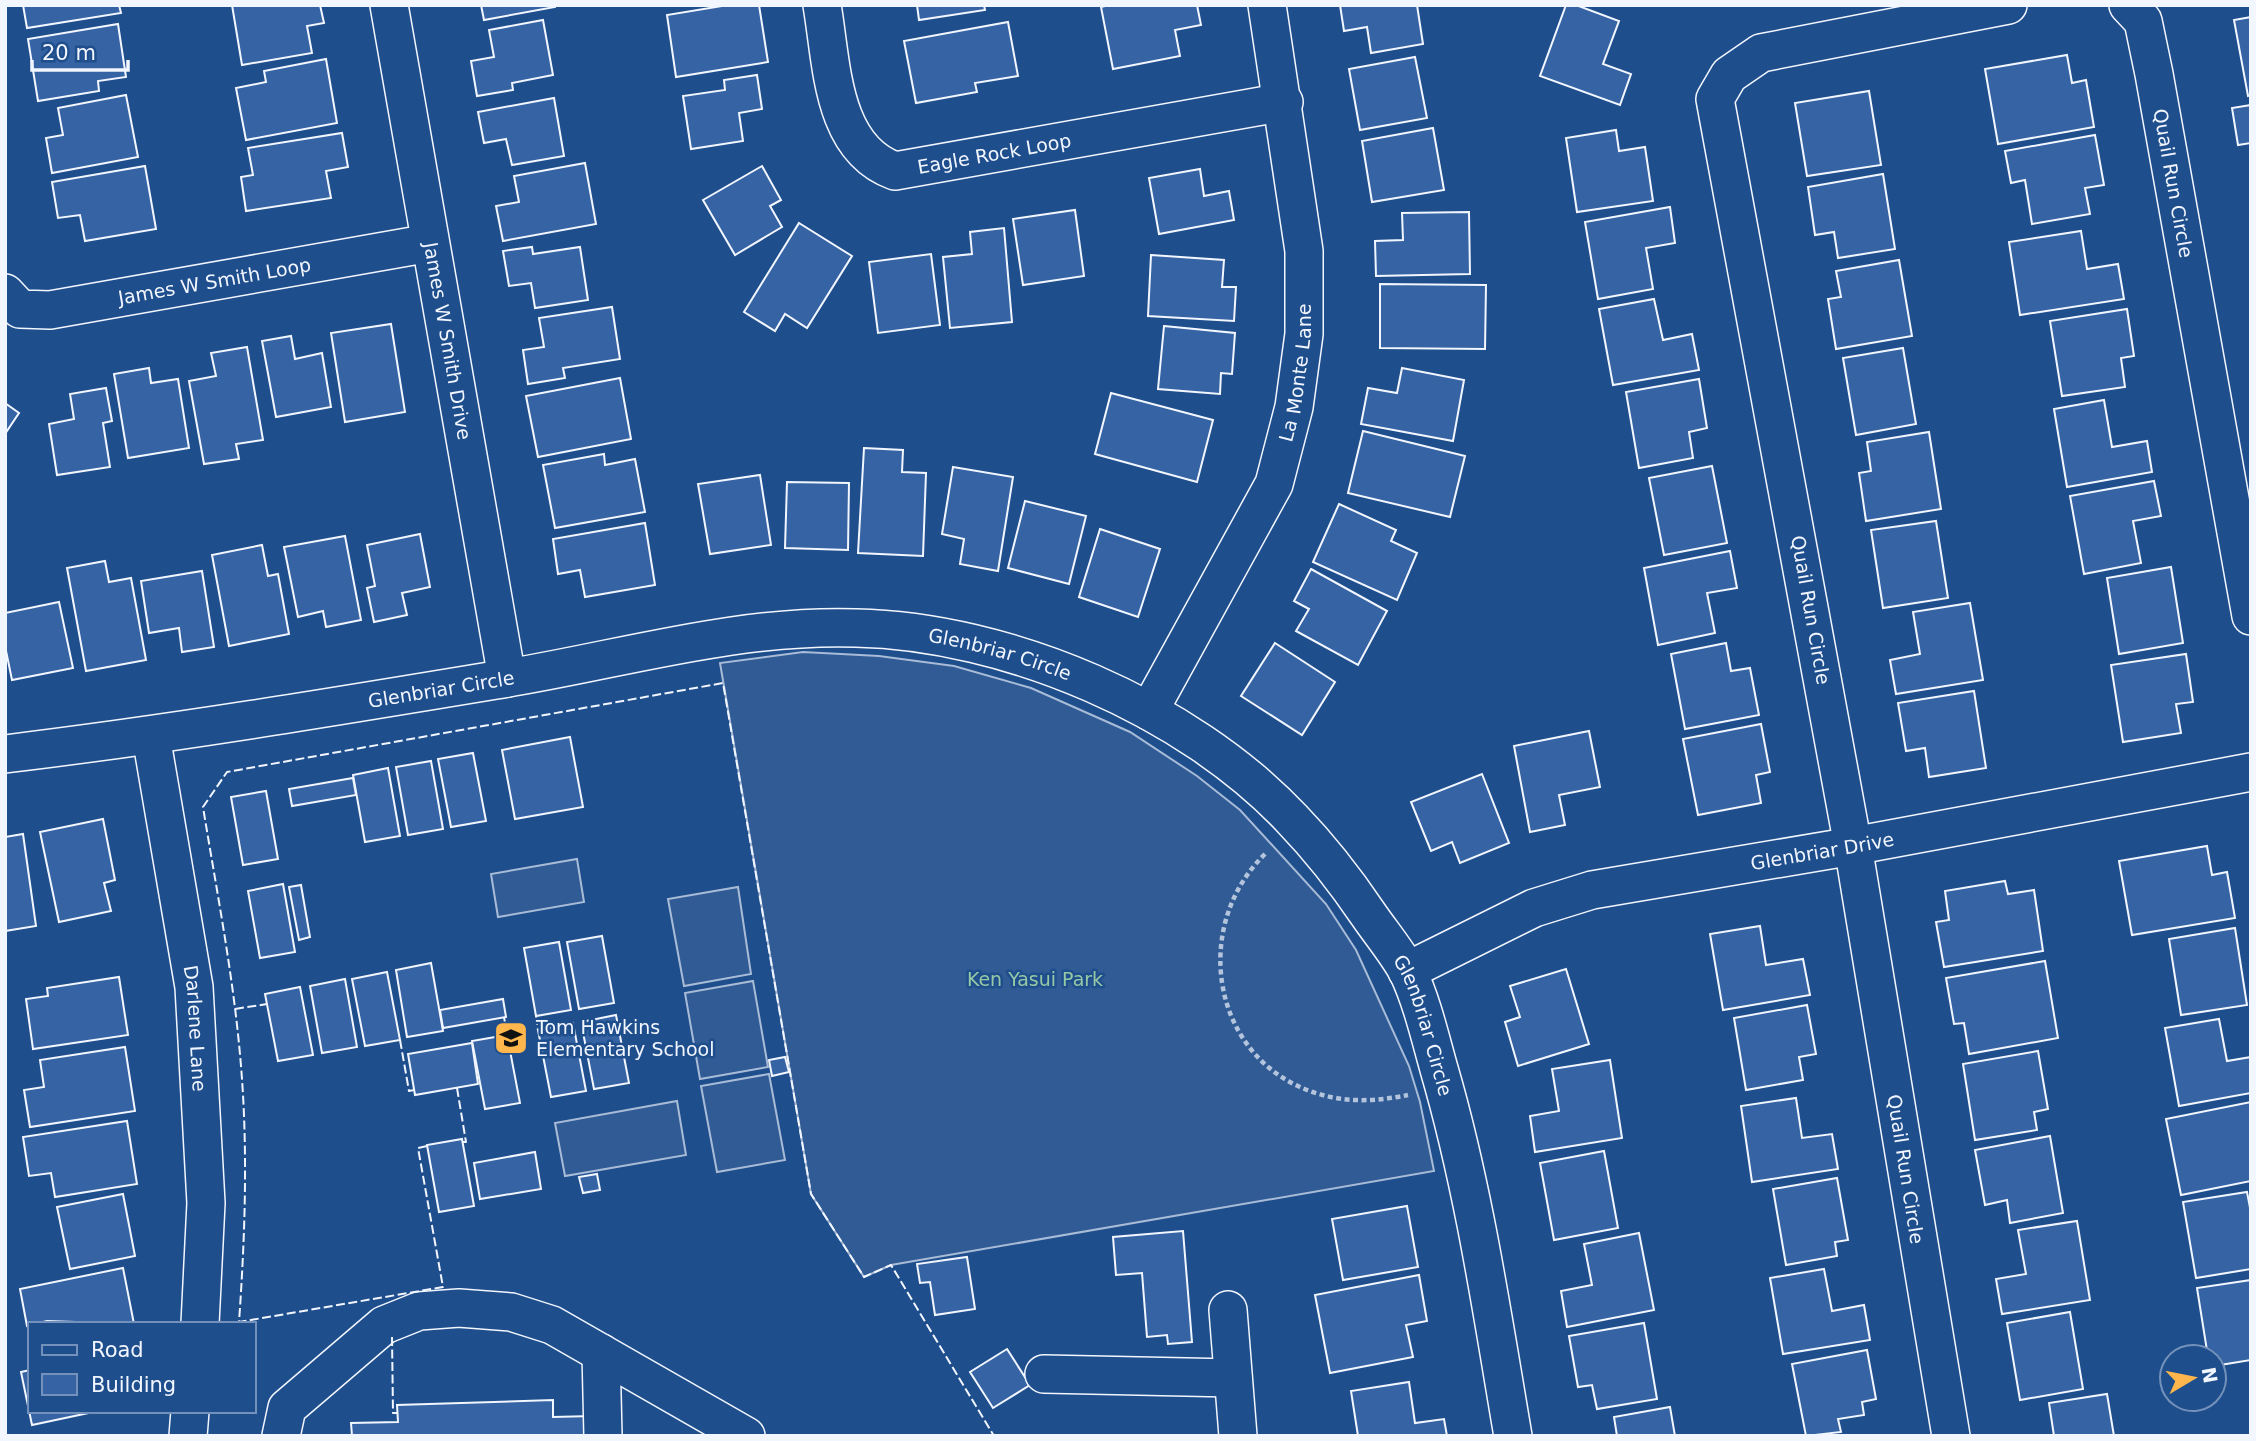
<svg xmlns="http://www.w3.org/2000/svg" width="2256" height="1441" font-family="'DejaVu Sans',sans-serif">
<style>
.built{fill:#305b95;stroke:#a8bbd7;stroke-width:2}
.building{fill:#3563a3;stroke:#f2f6ff;stroke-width:2}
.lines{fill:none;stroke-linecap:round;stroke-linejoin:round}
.minor-casing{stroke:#f2f6ff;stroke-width:40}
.path{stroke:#b3c4dc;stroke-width:4.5;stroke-dasharray:5 3.5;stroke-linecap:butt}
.minor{stroke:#1f4e8c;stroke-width:37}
.fence{stroke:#f2f6ff;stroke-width:2;stroke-dasharray:9 3.5;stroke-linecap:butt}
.labels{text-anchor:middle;stroke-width:5;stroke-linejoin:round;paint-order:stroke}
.street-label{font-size:19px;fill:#f2f6ff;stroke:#1f4e8c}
.park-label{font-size:19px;fill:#97c8a6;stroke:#1f4e8c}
.poi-label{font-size:19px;fill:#f2f6ff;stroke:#1f4e8c;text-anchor:start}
</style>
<rect width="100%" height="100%" fill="#1f4e8c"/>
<!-- built -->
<g class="built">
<path d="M803,652L879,656L954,666L1031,688L1130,732L1197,776L1240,810L1326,904L1356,950L1409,1066L1420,1102L1434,1171L891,1265L864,1277L811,1194L720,663Z"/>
<path d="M577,859L584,902L498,917L491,874Z"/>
<path d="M738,887L751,974L684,986L668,899Z"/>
<path d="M753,981L768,1067L700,1079L685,993Z"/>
<path d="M769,1074L785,1160L717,1172L701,1086Z"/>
<path d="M677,1101L686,1155L565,1176L555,1123Z"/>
</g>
<!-- building -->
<g class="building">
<path d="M23,5H119L121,13L27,28Z"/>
<path d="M232,5H320L324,23L307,26L312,53L242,65Z"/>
<path d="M481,5H555V7L484,20Z"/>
<path d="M728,5H759L768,62L676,77L667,15Z"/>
<path d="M917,5H984L985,10L919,20Z"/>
<path d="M1109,5H1197L1201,25L1175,30L1180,56L1113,69L1101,7Z"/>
<path d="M1340,5H1417L1423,44L1371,53L1367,27L1344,31Z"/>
<path d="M1566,5H1576L1619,21L1603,64L1631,74L1620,105L1540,76Z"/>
<path d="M2251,17V95L2248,96L2234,20Z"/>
<path d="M543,20L553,75L512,83L513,90L477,96L471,61L494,57L489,30Z"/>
<path d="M1008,22L1018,76L975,83L977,92L916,103L904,41Z"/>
<path d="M118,24L126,77L98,81L99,91L38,101L28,39Z"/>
<path d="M2067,55L2072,83L2086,80L2094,127L1998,144L1985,69Z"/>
<path d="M1415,57L1427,118L1360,130L1349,69Z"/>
<path d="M326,59L337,123L246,140L236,88L266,82L264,71Z"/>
<path d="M757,75L762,109L739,113L743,141L691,149L683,96L725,90L724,80Z"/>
<path d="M1869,91L1881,165L1807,176L1795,103Z"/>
<path d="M126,95L138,157L52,173L46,138L63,135L58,108Z"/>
<path d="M554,98L564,156L512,165L506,139L484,143L478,112Z"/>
<path d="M2251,105V143L2238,145L2232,108Z"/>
<path d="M1433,128L1444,190L1372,202L1362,141Z"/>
<path d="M1616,130L1619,151L1645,147L1653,201L1577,212L1566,138Z"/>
<path d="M342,133L348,167L326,171L331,198L246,211L241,177L253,175L248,148Z"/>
<path d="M2095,135L2104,185L2085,188L2090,214L2032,224L2025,180L2011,183L2005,151Z"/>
<path d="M585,163L596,224L503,241L496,206L519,202L514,176Z"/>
<path d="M145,166L156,229L85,241L80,215L58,218L52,182Z"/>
<path d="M762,166L781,200L770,206L782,227L735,255L703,200Z"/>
<path d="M1200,169L1204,196L1229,191L1234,220L1159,234L1149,178Z"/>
<path d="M1883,174L1895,249L1838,258L1834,232L1815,235L1808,187Z"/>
<path d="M1670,207L1675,243L1646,248L1653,289L1598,299L1585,222Z"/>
<path d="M1075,210L1084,276L1023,285L1013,219Z"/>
<path d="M1469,212L1470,274L1376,276L1375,241L1403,240L1402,213Z"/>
<path d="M799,223L852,256L807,328L785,314L775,331L744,312Z"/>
<path d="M1004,228L1012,322L950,328L943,257L972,254L970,232Z"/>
<path d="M2081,231L2087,269L2118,264L2124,299L2020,315L2009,242Z"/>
<path d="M532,247L533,254L580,247L588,300L535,308L531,283L509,286L503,251Z"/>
<path d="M931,254L940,325L878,333L869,262Z"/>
<path d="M1151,255L1224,260L1222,287H1236L1234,321L1148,316Z"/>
<path d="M1899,260L1912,336L1836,349L1828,299L1841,297L1836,271Z"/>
<path d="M1380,284L1486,285L1485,349L1380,348Z"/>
<path d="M1654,299L1663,340L1692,334L1699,370L1613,385L1599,309Z"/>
<path d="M612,307L620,359L563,368L565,378L528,384L523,350L544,347L539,318Z"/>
<path d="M2127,309L2134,356L2121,358L2125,387L2062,396L2050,321Z"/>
<path d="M391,324L405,412L345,422L331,333Z"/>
<path d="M1164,326L1235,333L1232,374L1221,373L1220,394L1158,389Z"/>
<path d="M291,336L295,359L322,353L331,407L276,417L262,341Z"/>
<path d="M247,347L263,440L236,444L239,459L204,464L189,381L216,376L211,353Z"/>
<path d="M1903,348L1916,424L1856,435L1843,358Z"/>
<path d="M149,368L151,383L178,379L189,448L128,458L114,374Z"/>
<path d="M1402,368L1464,380L1453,441L1361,424L1368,388L1397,393Z"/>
<path d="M620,378L631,439L538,457L526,396Z"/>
<path d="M1699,379L1707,428L1689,432L1693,458L1639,468L1626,392Z"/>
<path d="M106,388L112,421L103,423L110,467L57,475L49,424L74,419L70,394Z"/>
<path d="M1111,393L1213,420L1197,482L1095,454Z"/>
<path d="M2104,400L2112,447L2147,441L2152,472L2067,487L2054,409Z"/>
<path d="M5,403L19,413L5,434Z"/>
<path d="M1363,431L1465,456L1450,517L1348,493Z"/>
<path d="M1929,432L1941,509L1866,521L1859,473L1871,471L1867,442Z"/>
<path d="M864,448L903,450L902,472L926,473L923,556L858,553Z"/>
<path d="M604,454L605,465L635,459L645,512L555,528L543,465Z"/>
<path d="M1712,466L1727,543L1664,555L1649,478Z"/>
<path d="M953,467L1013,477L998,571L960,564L964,539L942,534Z"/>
<path d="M760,475L771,545L710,554L698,484Z"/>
<path d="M2154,481L2161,516L2133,521L2141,563L2084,574L2070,496Z"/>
<path d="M787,482L849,483L848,550L785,548Z"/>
<path d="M1025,501L1086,516L1069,584L1008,568Z"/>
<path d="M1339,504L1396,530L1391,541L1417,553L1397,600L1313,562Z"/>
<path d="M1936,521L1948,598L1883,608L1871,530Z"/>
<path d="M645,523L655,585L585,597L580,570L558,574L553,539Z"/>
<path d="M1100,529L1160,549L1138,617L1079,597Z"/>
<path d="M420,534L430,587L402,593L407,615L374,622L367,588L375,586L367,545Z"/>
<path d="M345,536L361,620L326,627L323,611L298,617L284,547Z"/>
<path d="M262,545L268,576L278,574L289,634L229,646L212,555Z"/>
<path d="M1730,551L1737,588L1707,593L1715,633L1658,645L1644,568Z"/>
<path d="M105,561L109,582L131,578L146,660L86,671L67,568Z"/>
<path d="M2171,567L2183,643L2119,654L2107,578Z"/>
<path d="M1311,569L1387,611L1358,665L1296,631L1309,609L1294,601Z"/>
<path d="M202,571L214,647L182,652L179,628L149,633L141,581Z"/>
<path d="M59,602L73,668L12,680L5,646V613Z"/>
<path d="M1970,603L1983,680L1896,694L1890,660L1920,654L1913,612Z"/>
<path d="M1275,643L1335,682L1302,735L1241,696Z"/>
<path d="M1726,643L1731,671L1750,668L1759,715L1685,729L1671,654Z"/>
<path d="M2186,654L2193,702L2176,704L2181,733L2123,742L2111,665Z"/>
<path d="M1974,691L1986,768L1929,777L1925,748L1906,751L1898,703Z"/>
<path d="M1761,724L1770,772L1756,775L1761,803L1698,815L1683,739Z"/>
<path d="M1589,731L1600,787L1559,795L1565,825L1530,832L1514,746Z"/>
<path d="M570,737L583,807L515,819L502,750Z"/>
<path d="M473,753L486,821L451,827L438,759Z"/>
<path d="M431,761L443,829L408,835L396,767Z"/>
<path d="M388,768L400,836L365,842L353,775Z"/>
<path d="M1482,774L1509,843L1460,863L1452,842L1431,851L1411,802Z"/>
<path d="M353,778L356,795L292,806L289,789Z"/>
<path d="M266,791L278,859L243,865L231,797Z"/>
<path d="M103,819L115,880L104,883L111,911L59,922L40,832Z"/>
<path d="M23,834L36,926L5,931V837Z"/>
<path d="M2207,846L2212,875L2227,872L2235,918L2132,935L2119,861Z"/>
<path d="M2005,881L2008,894L2034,890L2043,951L1944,967L1936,922L1949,920L1945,891Z"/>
<path d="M283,884L295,952L260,958L248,891Z"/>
<path d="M301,885L310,937L299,940L289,887Z"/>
<path d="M1760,926L1766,965L1803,959L1810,995L1723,1010L1710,934Z"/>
<path d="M2235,928L2247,1005L2181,1015L2169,939Z"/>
<path d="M602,936L614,1003L579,1009L567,942Z"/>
<path d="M559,942L571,1010L536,1016L524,948Z"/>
<path d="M2045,961L2058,1038L1969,1054L1964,1023L1954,1024L1946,978Z"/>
<path d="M431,963L443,1031L407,1037L396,970Z"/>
<path d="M1566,969L1589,1044L1518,1066L1505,1022L1520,1017L1510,986Z"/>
<path d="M387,972L400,1040L365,1046L352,979Z"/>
<path d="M119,977L128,1035L33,1049L26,999L48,996L47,988Z"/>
<path d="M345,979L357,1047L322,1053L310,986Z"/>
<path d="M300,987L313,1055L278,1061L265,994Z"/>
<path d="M503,999L506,1017L443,1028L440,1010Z"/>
<path d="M1807,1005L1816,1054L1799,1057L1803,1080L1746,1090L1734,1018Z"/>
<path d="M616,1015L629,1083L594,1089L581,1022Z"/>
<path d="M2219,1019L2227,1061L2251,1057V1093L2179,1106L2165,1028Z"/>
<path d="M573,1023L586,1091L551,1097L538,1030Z"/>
<path d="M507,1035L520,1103L485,1109L472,1041Z"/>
<path d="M472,1043L478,1084L415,1095L408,1054Z"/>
<path d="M125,1047L135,1111L30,1127L24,1090L44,1087L40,1060Z"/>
<path d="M2038,1051L2048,1109L2034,1112L2037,1130L1975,1140L1963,1064Z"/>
<path d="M785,1057L789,1072L772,1076L769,1060Z"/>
<path d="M1610,1060L1622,1138L1535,1152L1530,1116L1559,1111L1552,1069Z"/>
<path d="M1796,1098L1802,1138L1832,1134L1838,1169L1752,1182L1741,1106Z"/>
<path d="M2251,1102V1181L2181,1195L2166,1119Z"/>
<path d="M127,1121L137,1184L55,1197L51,1173L29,1176L23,1137Z"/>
<path d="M2050,1136L2063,1213L2010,1223L2007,1200L1985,1205L1975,1150Z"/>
<path d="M462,1139L474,1206L439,1212L427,1145Z"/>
<path d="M1604,1151L1618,1228L1554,1240L1540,1163Z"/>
<path d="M535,1152L541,1189L480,1199L474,1163Z"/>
<path d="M597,1174L600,1190L583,1193L579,1177Z"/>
<path d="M1837,1178L1848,1240L1835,1242L1837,1256L1786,1265L1773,1189Z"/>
<path d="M2247,1192L2251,1213V1269L2196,1278L2183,1202Z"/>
<path d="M123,1194L135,1256L70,1269L57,1207Z"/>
<path d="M1407,1206L1418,1267L1343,1280L1332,1219Z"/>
<path d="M2077,1221L2090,1300L2002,1314L1996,1279L2026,1274L2018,1230Z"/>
<path d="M1183,1231L1192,1342L1168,1344L1167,1335L1147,1337L1142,1273L1116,1275L1113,1237Z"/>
<path d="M1639,1233L1654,1310L1567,1327L1561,1291L1592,1285L1584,1244Z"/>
<path d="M967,1257L975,1309L935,1315L930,1282L920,1283L917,1264Z"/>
<path d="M123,1268L134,1324L47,1321L27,1326L20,1289Z"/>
<path d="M1824,1269L1832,1311L1864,1305L1870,1340L1783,1354L1770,1278Z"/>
<path d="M1419,1275L1427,1321L1406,1325L1413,1357L1330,1373L1315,1295Z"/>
<path d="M2251,1280V1360L2214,1366V1357H2208L2197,1288Z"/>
<path d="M2070,1312L2083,1389L2020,1400L2007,1323Z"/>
<path d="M1644,1323L1657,1399L1597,1409L1592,1385L1578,1387L1569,1336Z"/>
<path d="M1007,1349L1030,1385L993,1408L970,1372Z"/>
<path d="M1867,1350L1876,1399L1862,1402L1864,1415L1838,1419L1841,1432L1806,1436L1792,1364Z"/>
<path d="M30,1370V1411H98L32,1425L21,1372Z"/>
<path d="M1409,1382L1415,1423L1444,1419L1447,1436H1358L1351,1391Z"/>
<path d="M2107,1394L2114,1436H2054L2049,1403Z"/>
<path d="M553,1400V1417L592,1416L593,1436H352L351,1423L398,1422L397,1405Z"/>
<path d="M1670,1407L1675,1436H1617L1614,1417Z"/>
</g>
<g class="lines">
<!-- minor casing -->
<g class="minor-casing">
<g id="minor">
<path id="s1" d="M389,5L507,678"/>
<path id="s2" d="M822,5C832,63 831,148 895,171L1284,102"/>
<path id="s3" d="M2128,5L2143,21L2154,74L2251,616"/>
<path id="s4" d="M5,293L20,309L50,310L430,243"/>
<path id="s5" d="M1149,711L1274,484L1294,407L1304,334V251L1267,5"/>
<path id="s6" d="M151,736L194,987L206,1203L200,1324"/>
<path id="s7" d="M5,754C170,734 333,707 496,680C616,661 734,624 856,628C1007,631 1188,708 1292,819C1320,848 1345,880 1368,914C1381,933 1397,952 1408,972C1422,1002 1430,1037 1439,1069C1474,1189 1492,1313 1513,1436"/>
<path id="s8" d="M1407,971L1534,908L1592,890L1853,846L2251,772"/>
<path d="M1228,1310L1238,1436"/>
<path d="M601,1353L603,1436"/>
<path d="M1044,1374L1233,1378"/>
<path d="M188,1436L190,1411"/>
<path d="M281,1436L287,1408L384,1325L419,1311L459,1308L511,1312L552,1325L746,1436"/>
<path d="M1951,1436L1853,846L1715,99L1729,75L1761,53L2008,5"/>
</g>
</g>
<!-- path -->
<path class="path" d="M1265,854C1189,928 1212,1063 1319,1094C1348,1103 1379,1101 1408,1095"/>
<!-- minor -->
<use href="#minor" class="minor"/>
<!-- fence -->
<g class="fence">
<path d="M235,1009L267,1004"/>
<path d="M536,1016L538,1030"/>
<path d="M504,1017L507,1035"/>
<path d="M400,1040L409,1091L414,1090"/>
<path d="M457,1088L466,1142H463"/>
<path d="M427,1146L418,1148L443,1287L239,1322C245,1237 248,1151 241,1066C234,979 217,893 203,807L227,772L723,683L811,1194L864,1277L891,1265L994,1436"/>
<path d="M392,1337L393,1413H398"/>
</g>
</g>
<!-- icons -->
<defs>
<g id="school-square" transform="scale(1.75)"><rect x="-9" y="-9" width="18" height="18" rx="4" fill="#ffb74d" stroke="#1f4e8c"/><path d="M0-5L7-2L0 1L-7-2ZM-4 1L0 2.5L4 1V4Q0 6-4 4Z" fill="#111"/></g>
</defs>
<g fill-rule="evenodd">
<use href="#school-square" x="511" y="1038"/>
</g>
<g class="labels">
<!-- street labels -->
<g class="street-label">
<text dy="7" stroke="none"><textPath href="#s2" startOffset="292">Eagle Rock Loop</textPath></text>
<text dy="7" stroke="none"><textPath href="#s3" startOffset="187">Quail Run Circle</textPath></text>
<text dy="7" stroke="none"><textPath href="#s4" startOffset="219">James W Smith Loop</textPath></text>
<text dy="7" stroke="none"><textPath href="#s1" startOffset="341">James W Smith Drive</textPath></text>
<text dy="7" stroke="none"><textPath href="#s5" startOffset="373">La Monte Lane</textPath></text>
<text transform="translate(1811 610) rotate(80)" y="7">Quail Run Circle</text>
<text dy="7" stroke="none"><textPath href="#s7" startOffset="1008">Glenbriar Circle</textPath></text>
<text dy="7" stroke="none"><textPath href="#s7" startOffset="441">Glenbriar Circle</textPath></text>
<text dy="7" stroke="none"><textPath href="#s8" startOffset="436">Glenbriar Drive</textPath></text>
<text dy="7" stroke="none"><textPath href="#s7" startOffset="1596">Glenbriar Circle</textPath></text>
<text dy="7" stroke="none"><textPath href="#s6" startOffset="296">Darlene Lane</textPath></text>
<text transform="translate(1906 1169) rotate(81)" y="7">Quail Run Circle</text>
</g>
<!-- park labels -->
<g class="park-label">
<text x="1035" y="986">Ken Yasui Park</text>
</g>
<!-- poi labels -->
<g class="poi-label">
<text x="536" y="1034">Tom Hawkins<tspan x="536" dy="22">Elementary School</tspan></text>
</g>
</g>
<!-- border -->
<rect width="2256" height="1441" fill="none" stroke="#f2f6ff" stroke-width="14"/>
<!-- legend -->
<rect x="28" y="1322" width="228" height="91" fill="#1f4e8c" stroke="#7391ba" stroke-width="2"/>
<rect x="42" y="1345" width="35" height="10" fill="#1f4e8c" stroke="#7391ba" stroke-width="2"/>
<text x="91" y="1357" font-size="21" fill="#f2f6ff">Road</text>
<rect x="42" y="1374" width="35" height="21" fill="#3563a3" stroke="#7391ba" stroke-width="2"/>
<text x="91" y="1392" font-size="21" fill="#f2f6ff">Building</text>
<!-- north arrow -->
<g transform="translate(2193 1378) rotate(80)"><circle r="33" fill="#1f4e8c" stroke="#7391ba" stroke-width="2"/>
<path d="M0-5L12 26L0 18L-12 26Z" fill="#ffb74d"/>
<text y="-10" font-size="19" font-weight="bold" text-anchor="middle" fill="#f2f6ff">N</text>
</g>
<!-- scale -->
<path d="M32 60v10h96v-10" fill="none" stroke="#f2f6ff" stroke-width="3.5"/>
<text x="42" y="60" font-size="21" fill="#f2f6ff" stroke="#1f4e8c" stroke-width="5" paint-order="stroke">20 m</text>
</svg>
